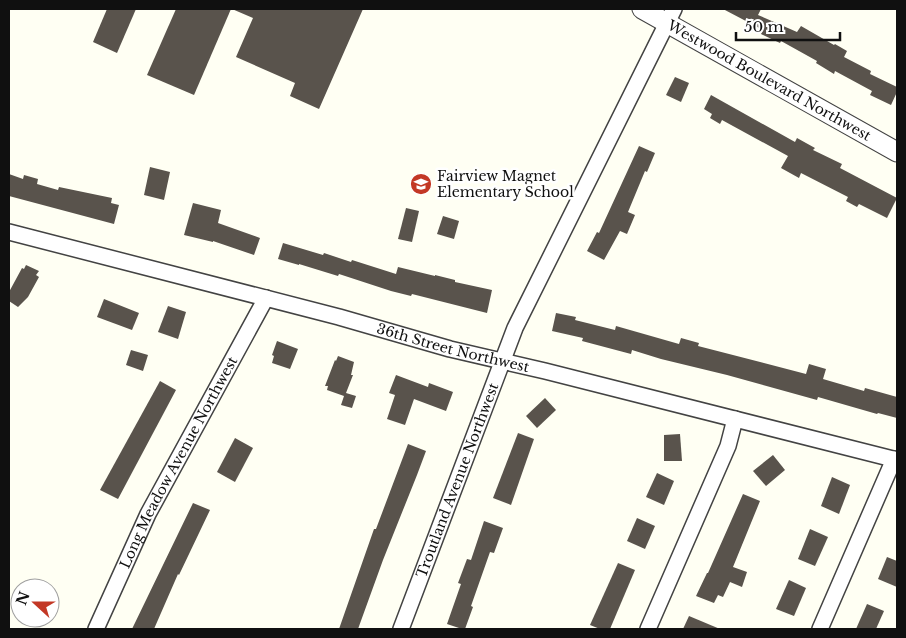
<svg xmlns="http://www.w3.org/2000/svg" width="906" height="638" font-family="'Libre Baskerville',serif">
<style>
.building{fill:#59534c}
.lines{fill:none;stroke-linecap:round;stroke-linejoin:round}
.minor-casing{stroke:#434343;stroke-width:18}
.tertiary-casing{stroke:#434343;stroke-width:21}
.minor{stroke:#fff;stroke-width:15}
.tertiary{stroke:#fff;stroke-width:19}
.labels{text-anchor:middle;stroke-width:5;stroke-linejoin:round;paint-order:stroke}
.street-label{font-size:14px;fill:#101010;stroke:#fff}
.poi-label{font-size:14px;fill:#101010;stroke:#fff;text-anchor:start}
</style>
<rect width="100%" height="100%" fill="#fffff3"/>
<!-- building -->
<g class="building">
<path d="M107,9H136L117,53L93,42Z"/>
<path d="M176,9H231L194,95L147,75Z"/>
<path d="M232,9H363L319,109L290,96L295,83L236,57L253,18Z"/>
<path d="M723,9H761L758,15L797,32L801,26L834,45L835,44L847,51L844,57L871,71L870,74L897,87V92L891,105L870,95L872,91L835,71L834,74L816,63L817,61L781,41L780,43L761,34L763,30Z"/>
<path d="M675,77L689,83L681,102L666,95Z"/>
<path d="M711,95L795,142L797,138L815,148L813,150L842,164L840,168L897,198L887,218L859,204L857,207L846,201L848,197L801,173L799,178L781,168L788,156L722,120L720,124L710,118L712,114L704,109Z"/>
<path d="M639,146L655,153L647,172L645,171L628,212L635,215L627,234L620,231L604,260L587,251L597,232L599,233Z"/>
<path d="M150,167L170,172L164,200L144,195Z"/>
<path d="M9,174L23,179L24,175L38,179L37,184L58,190L59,187L112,198L111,203L119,205L114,224L9,196Z"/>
<path d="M193,203L221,210L218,223L260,238L254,255L213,241V242L184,235Z"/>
<path d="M406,208L419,211L412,242L398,239Z"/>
<path d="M443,216L459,221L454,239L437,234Z"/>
<path d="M283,243L323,255L324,253L351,262L352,260L396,274L398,267L435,276V275L455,280V282L492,290L487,313L412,294L411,296L391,291L339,274L338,276L299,264V265L278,259Z"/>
<path d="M26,265L39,271L36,275L39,277L28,297L18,307L9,301V292L22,268L24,269Z"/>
<path d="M104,299L139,313L132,330L97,317Z"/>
<path d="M168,306L186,312L178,339L158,332Z"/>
<path d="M556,313L576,317L575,320L615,330L616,326L679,344L681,338L699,343L698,346L806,374L809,364L826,369L823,379L864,391L865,388L897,397V418L878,413L877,414L818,397L817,400L727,375L661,359L632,350L631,354L582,341L583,338L552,331Z"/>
<path d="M277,341L298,349L290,369L272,363L274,356L272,355Z"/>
<path d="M131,350L148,355L143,371L126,365Z"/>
<path d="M338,356L354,362L351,375H353L346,393L356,396L352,408L341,405L344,396L327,390L328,386H325L335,360L336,361Z"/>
<path d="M396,375L428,387L429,383L453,392L446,411L414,399L405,425L387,419L395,395L389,393Z"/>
<path d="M160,381L176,390L118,499L100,490Z"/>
<path d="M545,398L556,410L537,428L526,416Z"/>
<path d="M518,433L534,439L511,505L493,498Z"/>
<path d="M680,434L682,461H664V435Z"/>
<path d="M235,438L253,448L235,482L217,472Z"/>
<path d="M408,444L426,451L417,475L383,560L358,629H339L374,529H376Z"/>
<path d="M773,455L785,470L766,486L753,471Z"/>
<path d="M657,473L674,481L664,505L646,497Z"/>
<path d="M832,477L850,485L839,514L821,506Z"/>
<path d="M743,494L760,501L733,567L747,572L742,587L730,582L723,597L718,595L714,603L696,596L707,573H708Z"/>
<path d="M193,503L210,510L179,575L178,574L154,629H132Z"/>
<path d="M637,518L655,526L645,549L627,541Z"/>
<path d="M484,521L503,528L494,553L490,552L471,606L473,607L465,629H462L447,624L461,584L458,583L467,559L471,560Z"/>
<path d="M810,529L828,537L815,566L798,559Z"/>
<path d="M887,557L897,561V587L878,579Z"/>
<path d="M618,563L635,570L610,629H600L590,625Z"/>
<path d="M789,580L806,588L794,616L776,609Z"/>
<path d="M867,604L884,611L876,629H856Z"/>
<path d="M689,616L720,629H683Z"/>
</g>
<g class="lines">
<!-- minor casing -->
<g class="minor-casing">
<g id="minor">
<path id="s1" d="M9,232L339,317L450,349L545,371L897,460"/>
<path id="s2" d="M96,629L148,514L266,298"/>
<path id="s3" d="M401,629L515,328L674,9"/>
<path d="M648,629L728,446L735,419"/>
<path d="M820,629L894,459"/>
</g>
</g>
<!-- tertiary casing -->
<g class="tertiary-casing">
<g id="tertiary">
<path id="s4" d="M642,9L897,152"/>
</g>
</g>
<!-- minor -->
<use href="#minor" class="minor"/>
<!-- tertiary -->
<use href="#tertiary" class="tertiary"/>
</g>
<!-- icons -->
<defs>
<g id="school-disc" transform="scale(1.125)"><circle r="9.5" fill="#c33825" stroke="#fff"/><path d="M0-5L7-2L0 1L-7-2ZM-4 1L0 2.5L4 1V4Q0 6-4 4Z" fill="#fff"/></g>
</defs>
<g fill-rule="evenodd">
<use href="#school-disc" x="421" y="184"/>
</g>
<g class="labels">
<!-- street labels -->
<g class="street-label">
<text dy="5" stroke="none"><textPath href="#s4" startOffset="146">Westwood Boulevard Northwest</textPath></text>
<text dy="5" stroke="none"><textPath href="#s1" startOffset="459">36th Street Northwest</textPath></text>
<text dy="5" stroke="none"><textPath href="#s2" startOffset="186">Long Meadow Avenue Northwest</textPath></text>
<text dy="5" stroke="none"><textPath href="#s3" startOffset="159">Troutland Avenue Northwest</textPath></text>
</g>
<!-- poi labels -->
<g class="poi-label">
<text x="437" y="181">Fairview Magnet<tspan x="437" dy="16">Elementary School</tspan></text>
</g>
</g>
<!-- border -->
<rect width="906" height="638" fill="none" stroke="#101010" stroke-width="20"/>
<!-- north arrow -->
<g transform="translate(35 603) rotate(291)"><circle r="24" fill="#ffffff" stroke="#9f9f9f"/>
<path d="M0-4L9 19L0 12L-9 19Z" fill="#c33825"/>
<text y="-8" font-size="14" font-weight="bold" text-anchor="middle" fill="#101010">N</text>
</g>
<!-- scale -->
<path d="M736 32v8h104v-8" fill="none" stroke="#101010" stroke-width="2.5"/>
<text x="744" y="32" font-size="15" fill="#101010" stroke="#ffffff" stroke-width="4" paint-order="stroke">50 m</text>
</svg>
